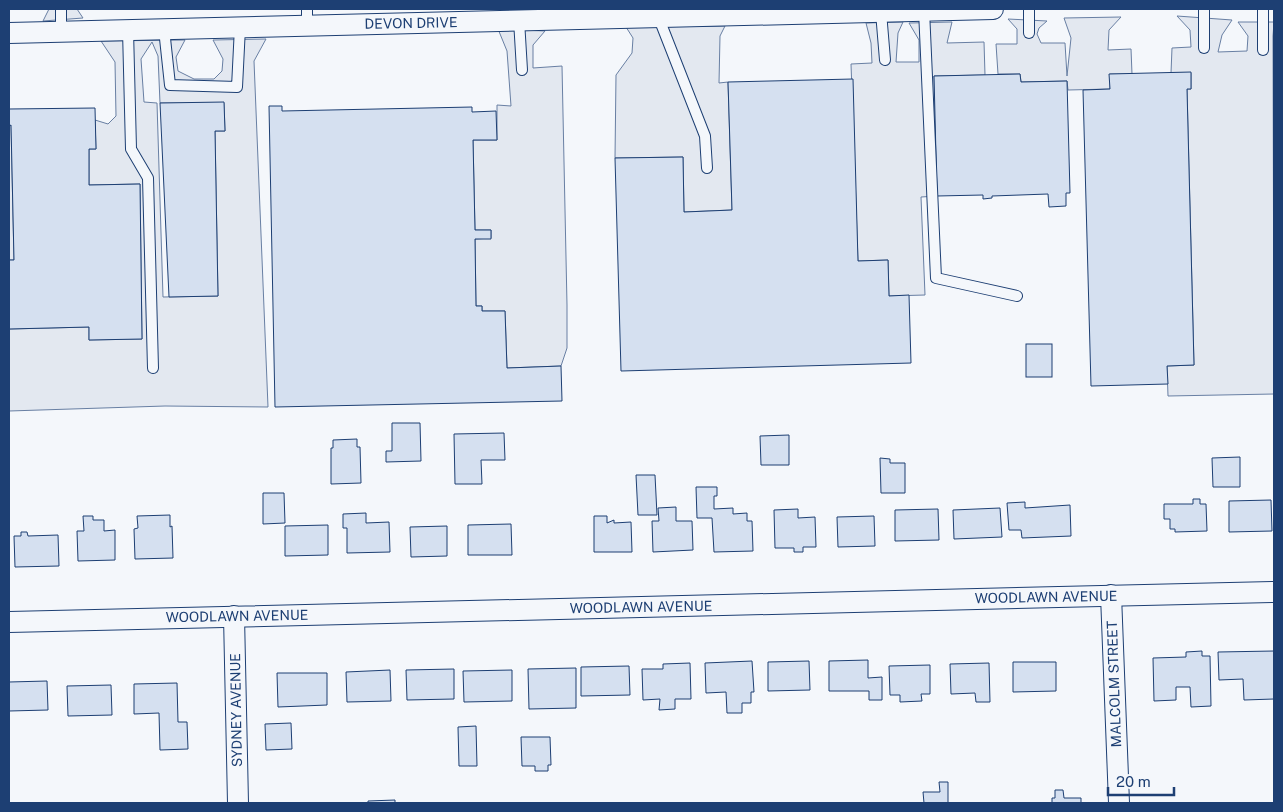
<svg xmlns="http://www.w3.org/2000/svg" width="1283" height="812" font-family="'Public Sans',sans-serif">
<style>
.parking{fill:#e3e8f0;stroke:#687fa3;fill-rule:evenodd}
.building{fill:#d5e0f0;stroke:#1d3f73}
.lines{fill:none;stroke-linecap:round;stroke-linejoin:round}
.service-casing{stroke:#1d3f73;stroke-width:12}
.minor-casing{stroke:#1d3f73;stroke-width:22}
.service{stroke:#f4f7fb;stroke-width:10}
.minor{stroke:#f4f7fb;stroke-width:20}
.labels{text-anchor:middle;stroke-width:4;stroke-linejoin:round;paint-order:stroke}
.street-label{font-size:14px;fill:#1d3f73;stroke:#f4f7fb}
</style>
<rect width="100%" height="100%" fill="#f4f7fb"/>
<!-- parking -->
<g class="parking">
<path d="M49,9H77L83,18L43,21Z"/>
<path d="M1177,16L1232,20L1222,35L1218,52L1247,51L1248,36L1238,22H1274L1273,36L1274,394L1168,396L1167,366L1194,365L1187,89H1191V73H1171L1172,48L1191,47L1190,30Z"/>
<path d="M1121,17L1109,30L1108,50L1131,49L1132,74H1110V89L1068,90L1067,81L1021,82L1020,74H998L996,44H1017V29L1008,19L1047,21L1039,28L1037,34L1041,43H1065L1067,76L1071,38L1064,18Z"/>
<path d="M903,22L898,33L896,62H919V40L909,23L952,22L947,43L984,42L985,75L934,76L937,196L921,197L925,295L889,296L888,260L858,261L851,64L872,63L871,43L866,23Z"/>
<path d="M725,26L720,36L719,83L728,82L732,210L684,212L683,157L615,158L616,75L632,53L633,38L626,27Z"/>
<path d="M498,29L545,31L533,45V68L562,66L567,305V348L561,366L507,368L505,311H482V306H476L475,239L491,238V230H475L473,140H497V105L511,106L507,51Z"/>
<path d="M266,39L254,61L268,407L165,406L9,411V329L89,327V340L142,339L140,184L89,185V149H96L95,120L108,124L116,116L115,62L101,41L185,40L176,57L178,71L194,79H214L222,71L223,59L213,40ZM152,42L158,56L160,103H224L225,131H215L218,296L163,297L157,103L144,102L141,59Z"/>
<path d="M11,125L14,260H9V126Z"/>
</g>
<!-- building -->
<g class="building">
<path d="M1191,72V89H1187L1194,365L1167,366L1168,384L1091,386L1083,90L1110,89L1109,74Z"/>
<path d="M1020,74L1021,82L1067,81L1070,193H1066V206L1049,207L1048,194L992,196V198L983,199V195L937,196L934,76Z"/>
<path d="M853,79L858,261L888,260L889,296L909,295L911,363L621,371L615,158L683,157L684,212L732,210L728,82Z"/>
<path d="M224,102L225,131H215L218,296L169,297L160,103Z"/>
<path d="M269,106H282V111L472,107V112L496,111L497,140H473L475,230H491V239H475L476,306H482V311H505L507,368L561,366L562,401L275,407Z"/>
<path d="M95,108L96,149H89V185L140,184L142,339L89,340V327L9,329V260H14L11,125L9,126V109Z"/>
<rect x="1026" y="344" width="26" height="33"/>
<path d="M392,423H420L421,461L386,462V451H392Z"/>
<path d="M504,433L505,460H481L482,484H455L454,434Z"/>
<path d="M789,435V465H761L760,436Z"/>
<path d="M357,439V447H360L361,483L331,484V448H333V440Z"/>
<path d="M1240,457V487H1213L1212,458Z"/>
<path d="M880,458L890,459V463H905V493H881Z"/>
<path d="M636,475H655L657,515H638Z"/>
<path d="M696,487H717V496H714V509L733,508V514L747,513V521H752L753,551L714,552L712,518H697Z"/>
<path d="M263,493H284L285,523L263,524Z"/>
<path d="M1193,499H1200V504H1206L1207,531L1175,532V529H1170V519H1164V504H1193Z"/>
<path d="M1271,500L1272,531L1229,532V501Z"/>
<path d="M1025,502V508L1070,505L1071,536L1022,538L1021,530H1009L1007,503Z"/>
<path d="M676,507V521H692L693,550L653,552L652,521H659L658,508Z"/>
<path d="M1000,508L1002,537L954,539L953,510Z"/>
<path d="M798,509V518L815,517L816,547H803V552H794V548H775L774,510Z"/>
<path d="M938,509L939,540L895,541V510Z"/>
<path d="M366,513V523L389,522L390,552L347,553V528H343V514Z"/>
<path d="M170,515V527L172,526L173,558L135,559L134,529L138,528L137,516Z"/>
<path d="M83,516H93V520H104V531L115,530V560L78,561L77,531H84Z"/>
<path d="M594,516H607V523L614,520V523L631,522L632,552H594Z"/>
<path d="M874,516L875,546L838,547L837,517Z"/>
<path d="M511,524L512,555H468V525Z"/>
<path d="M328,525V555L285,556V526Z"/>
<path d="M447,526V556L411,557L410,527Z"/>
<path d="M21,532H27L28,536L58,535L59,566L15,567L14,536H21Z"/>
<path d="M1202,651V656H1210L1211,706L1191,707L1190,687H1176V700L1154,701L1153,658L1186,657V652Z"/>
<path d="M1274,651V699L1244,700L1243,679L1219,680L1218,652Z"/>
<path d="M868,660V678L882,677V700H869V691H829V661Z"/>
<path d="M752,661L754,692H751V703H742V713H727L726,692L706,693L705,663Z"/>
<path d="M809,661L810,690L768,691V662Z"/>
<path d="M1013,662H1056V691L1013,692Z"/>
<path d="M690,663L691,699H675V709L659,710L660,699L643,700L642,669H663V664Z"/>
<path d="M989,663L990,702H976L975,693L951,694L950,664Z"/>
<path d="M930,665V694H921L922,701L900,702V695H890L889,666Z"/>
<path d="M629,666L630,695L581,696V667Z"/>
<path d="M576,668V708L529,709L528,669Z"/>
<path d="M454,669V699L407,700L406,670Z"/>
<path d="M390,670L391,701L347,702L346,672Z"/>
<path d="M512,670V701L464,702L463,671Z"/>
<path d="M277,673H327V705L278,707Z"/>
<path d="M47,681L48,710L9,711V682Z"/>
<path d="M177,683L178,722H187L188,749L160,750L159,713L134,714V684Z"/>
<path d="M111,685L112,715L68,716L67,686Z"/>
<path d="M291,723L292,749L266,750L265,724Z"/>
<path d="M476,726L477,766H459L458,727Z"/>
<path d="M521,737H550L551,765H548V771H535V766H522Z"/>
<path d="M939,782H948V803H924L923,792H940Z"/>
<path d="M1055,790H1063L1064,798H1081V803H1052V798H1055Z"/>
<path d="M395,800V803H368V801Z"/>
</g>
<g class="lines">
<!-- service casing -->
<g class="service-casing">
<g id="service">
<path d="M61,9V31"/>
<path d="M307,9V25"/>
<path d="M1204,9V48"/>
<path d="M1263,9V50"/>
<path d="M924,10L936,278L1017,296"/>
<path d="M881,12L885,60"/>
<path d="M658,16L705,136L707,168"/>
<path d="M519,20L522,70"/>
<path d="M164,29L170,85L237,87L240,27"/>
<path d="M128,30L131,149L148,178L153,368"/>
<path d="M1029,33V9"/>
</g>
</g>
<!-- minor casing -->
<g class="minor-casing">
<g id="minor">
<path d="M9,33L993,9"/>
<path d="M1111,595L1119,803"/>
<path d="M234,616L238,803"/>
<path d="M9,622L1274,592"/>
</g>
</g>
<!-- service -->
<use href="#service" class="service"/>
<!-- minor -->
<use href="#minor" class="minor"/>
</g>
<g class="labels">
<!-- street labels -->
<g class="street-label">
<text transform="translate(411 23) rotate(-1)" y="5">DEVON DRIVE</text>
<text transform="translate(1046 597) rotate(-1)" y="5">WOODLAWN AVENUE</text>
<text transform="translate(641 607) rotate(-1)" y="5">WOODLAWN AVENUE</text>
<text transform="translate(237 616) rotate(-1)" y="5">WOODLAWN AVENUE</text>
<text transform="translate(1114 684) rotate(-92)" y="5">MALCOLM STREET</text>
<text transform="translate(236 710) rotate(-91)" y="5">SYDNEY AVENUE</text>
</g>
</g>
<!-- border -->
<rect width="1283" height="812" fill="none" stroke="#1d3f73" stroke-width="20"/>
<!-- scale -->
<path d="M1108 787v8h66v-8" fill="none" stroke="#1d3f73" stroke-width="2.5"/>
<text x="1116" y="787" font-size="15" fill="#1d3f73" stroke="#f4f7fb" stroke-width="4" paint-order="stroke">20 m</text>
</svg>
